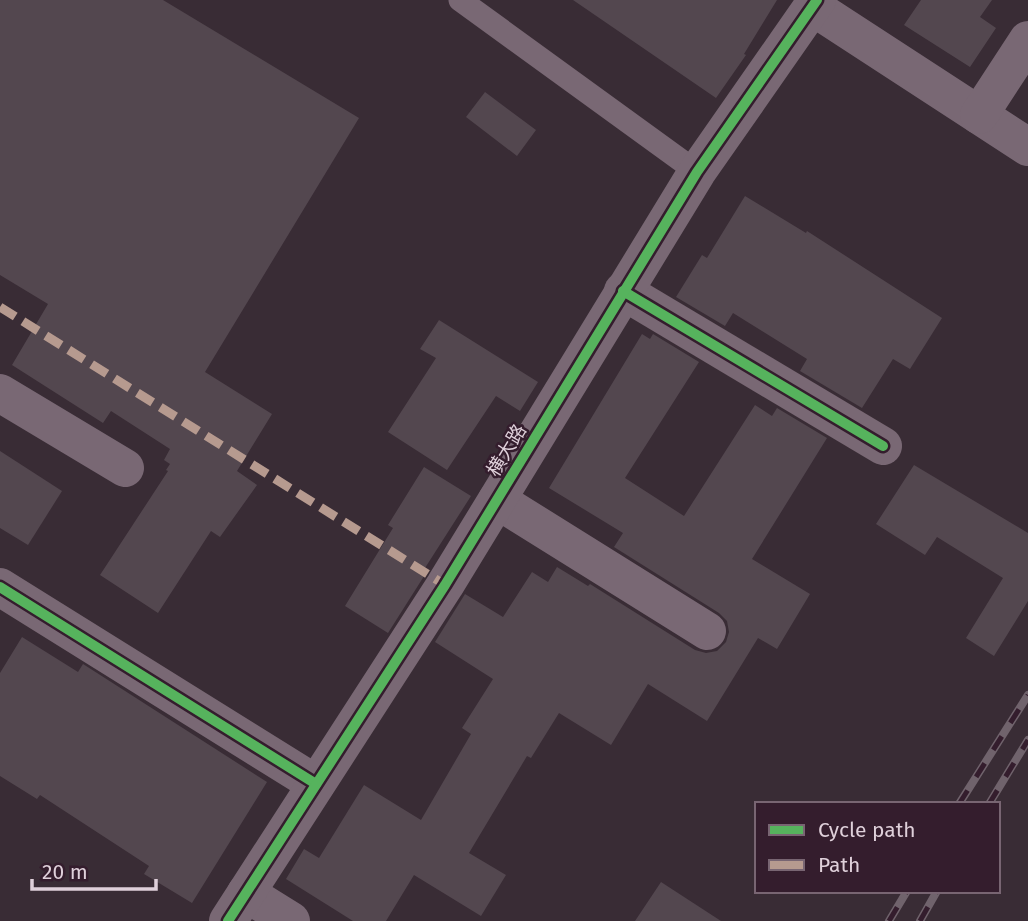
<svg xmlns="http://www.w3.org/2000/svg" width="1028" height="921" font-family="'Fira Sans','Noto Sans JP',sans-serif">
<style>
.building{fill:#53474f}
.lines{fill:none;stroke-linecap:round;stroke-linejoin:round}
.service{stroke:#796874;stroke-width:23}
.minor{stroke:#796874;stroke-width:38}
.rail-casing{stroke:#70636c;stroke-width:8}
.rail{stroke:#341d2d;stroke-width:5;stroke-dasharray:16;stroke-linecap:butt}
.quiet{stroke:#b69a8f;stroke-width:9;stroke-dasharray:18 9;stroke-linecap:butt}
.cycleway-casing{stroke:#341d2d;stroke-width:15}
.cycleway{stroke:#56b35d;stroke-width:10}
.labels{text-anchor:middle;stroke-width:5;stroke-linejoin:round;paint-order:stroke}
.street-label{font-size:19px;fill:#dfd0da;stroke:#341d2d}
</style>
<rect width="100%" height="100%" fill="#392c35"/>
<!-- building -->
<g class="building">
<path d="M0,0H163L359,118L205,372L272,414L237,471L257,485L220,537L211,531L158,613L100,575L168,471L166,470L170,464L164,460L170,449L111,411L103,423L12,365L48,304L0,275Z"/>
<path d="M573,0H777L744,54L746,55L716,98Z"/>
<path d="M921,0H992L980,17L996,28L970,67L904,25Z"/>
<path d="M485,92L536,130L517,156L466,117Z"/>
<path d="M745,196L806,233L807,231L942,318L910,369L893,359L862,408L800,371L807,359L733,313L725,326L676,297L702,255L707,258Z"/>
<path d="M439,320L538,382L520,411L496,396L447,470L388,432L436,358L420,349Z"/>
<path d="M642,334L650,339L653,334L699,362L625,478L684,516L755,405L772,416L777,408L827,438L752,559L810,594L777,649L758,638L707,721L648,684L611,745L559,713L531,758L527,756L469,853L506,875L481,916L414,875L386,921H353L286,879L304,849L319,858L364,785L421,820L471,734L462,728L493,679L435,642L465,594L503,617L532,572L548,582L557,567L588,586L590,584L695,650L706,653L717,651L726,642L729,632L727,621L719,613L614,547L623,533L549,488Z"/>
<path d="M0,451L62,491L28,545L0,528Z"/>
<path d="M914,465L1028,533V601L994,656L966,638L1003,578L937,537L925,555L876,524Z"/>
<path d="M424,467L471,496L425,568L428,570L426,573L388,633L345,606L393,528L388,525Z"/>
<path d="M22,637L78,672L83,664L267,782L192,903L144,874L149,866L40,795L37,799L0,776V673Z"/>
<path d="M661,882L721,921H635Z"/>
</g>
<g class="lines">
<!-- service -->
<path class="service" d="M460,0L697,172"/>
<!-- minor -->
<g class="minor">
<path d="M813,7L1028,147"/>
<path d="M979,115L1028,40"/>
<path d="M623,291L883,446"/>
<path d="M0,393L125,468"/>
<path d="M497,500L707,631"/>
<path d="M0,587L316,784"/>
<path d="M246,893L291,921"/>
<path d="M228,921L445,585L697,172L817,0"/>
</g>
<!-- rail casing -->
<g class="rail-casing">
<g id="rail">
<path d="M959,804L1028,695"/>
<path d="M989,804L1028,740"/>
<path d="M889,921L907,891"/>
<path d="M920,921L937,891"/>
</g>
</g>
<!-- rail -->
<use href="#rail" class="rail"/>
<!-- quiet -->
<path class="quiet" d="M0,307L445,585"/>
<!-- cycleway casing -->
<g class="cycleway-casing">
<g id="cycleway">
<path d="M623,291L883,446"/>
<path d="M0,587L316,784"/>
<path d="M228,921L445,585L697,172L817,0"/>
</g>
</g>
<!-- cycleway -->
<use href="#cycleway" class="cycleway"/>
</g>
<g class="labels">
<!-- street labels -->
<g class="street-label">
<text transform="translate(506 450) rotate(-59)" y="7">横大路</text>
</g>
</g>
<!-- legend -->
<rect x="755" y="802" width="245" height="91" fill="#341d2d" stroke="#786572" stroke-width="2"/>
<rect x="769" y="825" width="35" height="10" fill="#56b35d" stroke="#786572" stroke-width="2"/>
<text x="818" y="837" font-size="21" fill="#dfd0da">Cycle path</text>
<rect x="769" y="860" width="35" height="10" fill="#b69a8f" stroke="#786572" stroke-width="2"/>
<text x="818" y="872" font-size="21" fill="#dfd0da">Path</text>
<!-- scale -->
<path d="M32 879v10h124v-10" fill="none" stroke="#dfd0da" stroke-width="3.5"/>
<text x="42" y="879" font-size="21" fill="#dfd0da" stroke="#341d2d" stroke-width="5" paint-order="stroke">20 m</text>
</svg>
